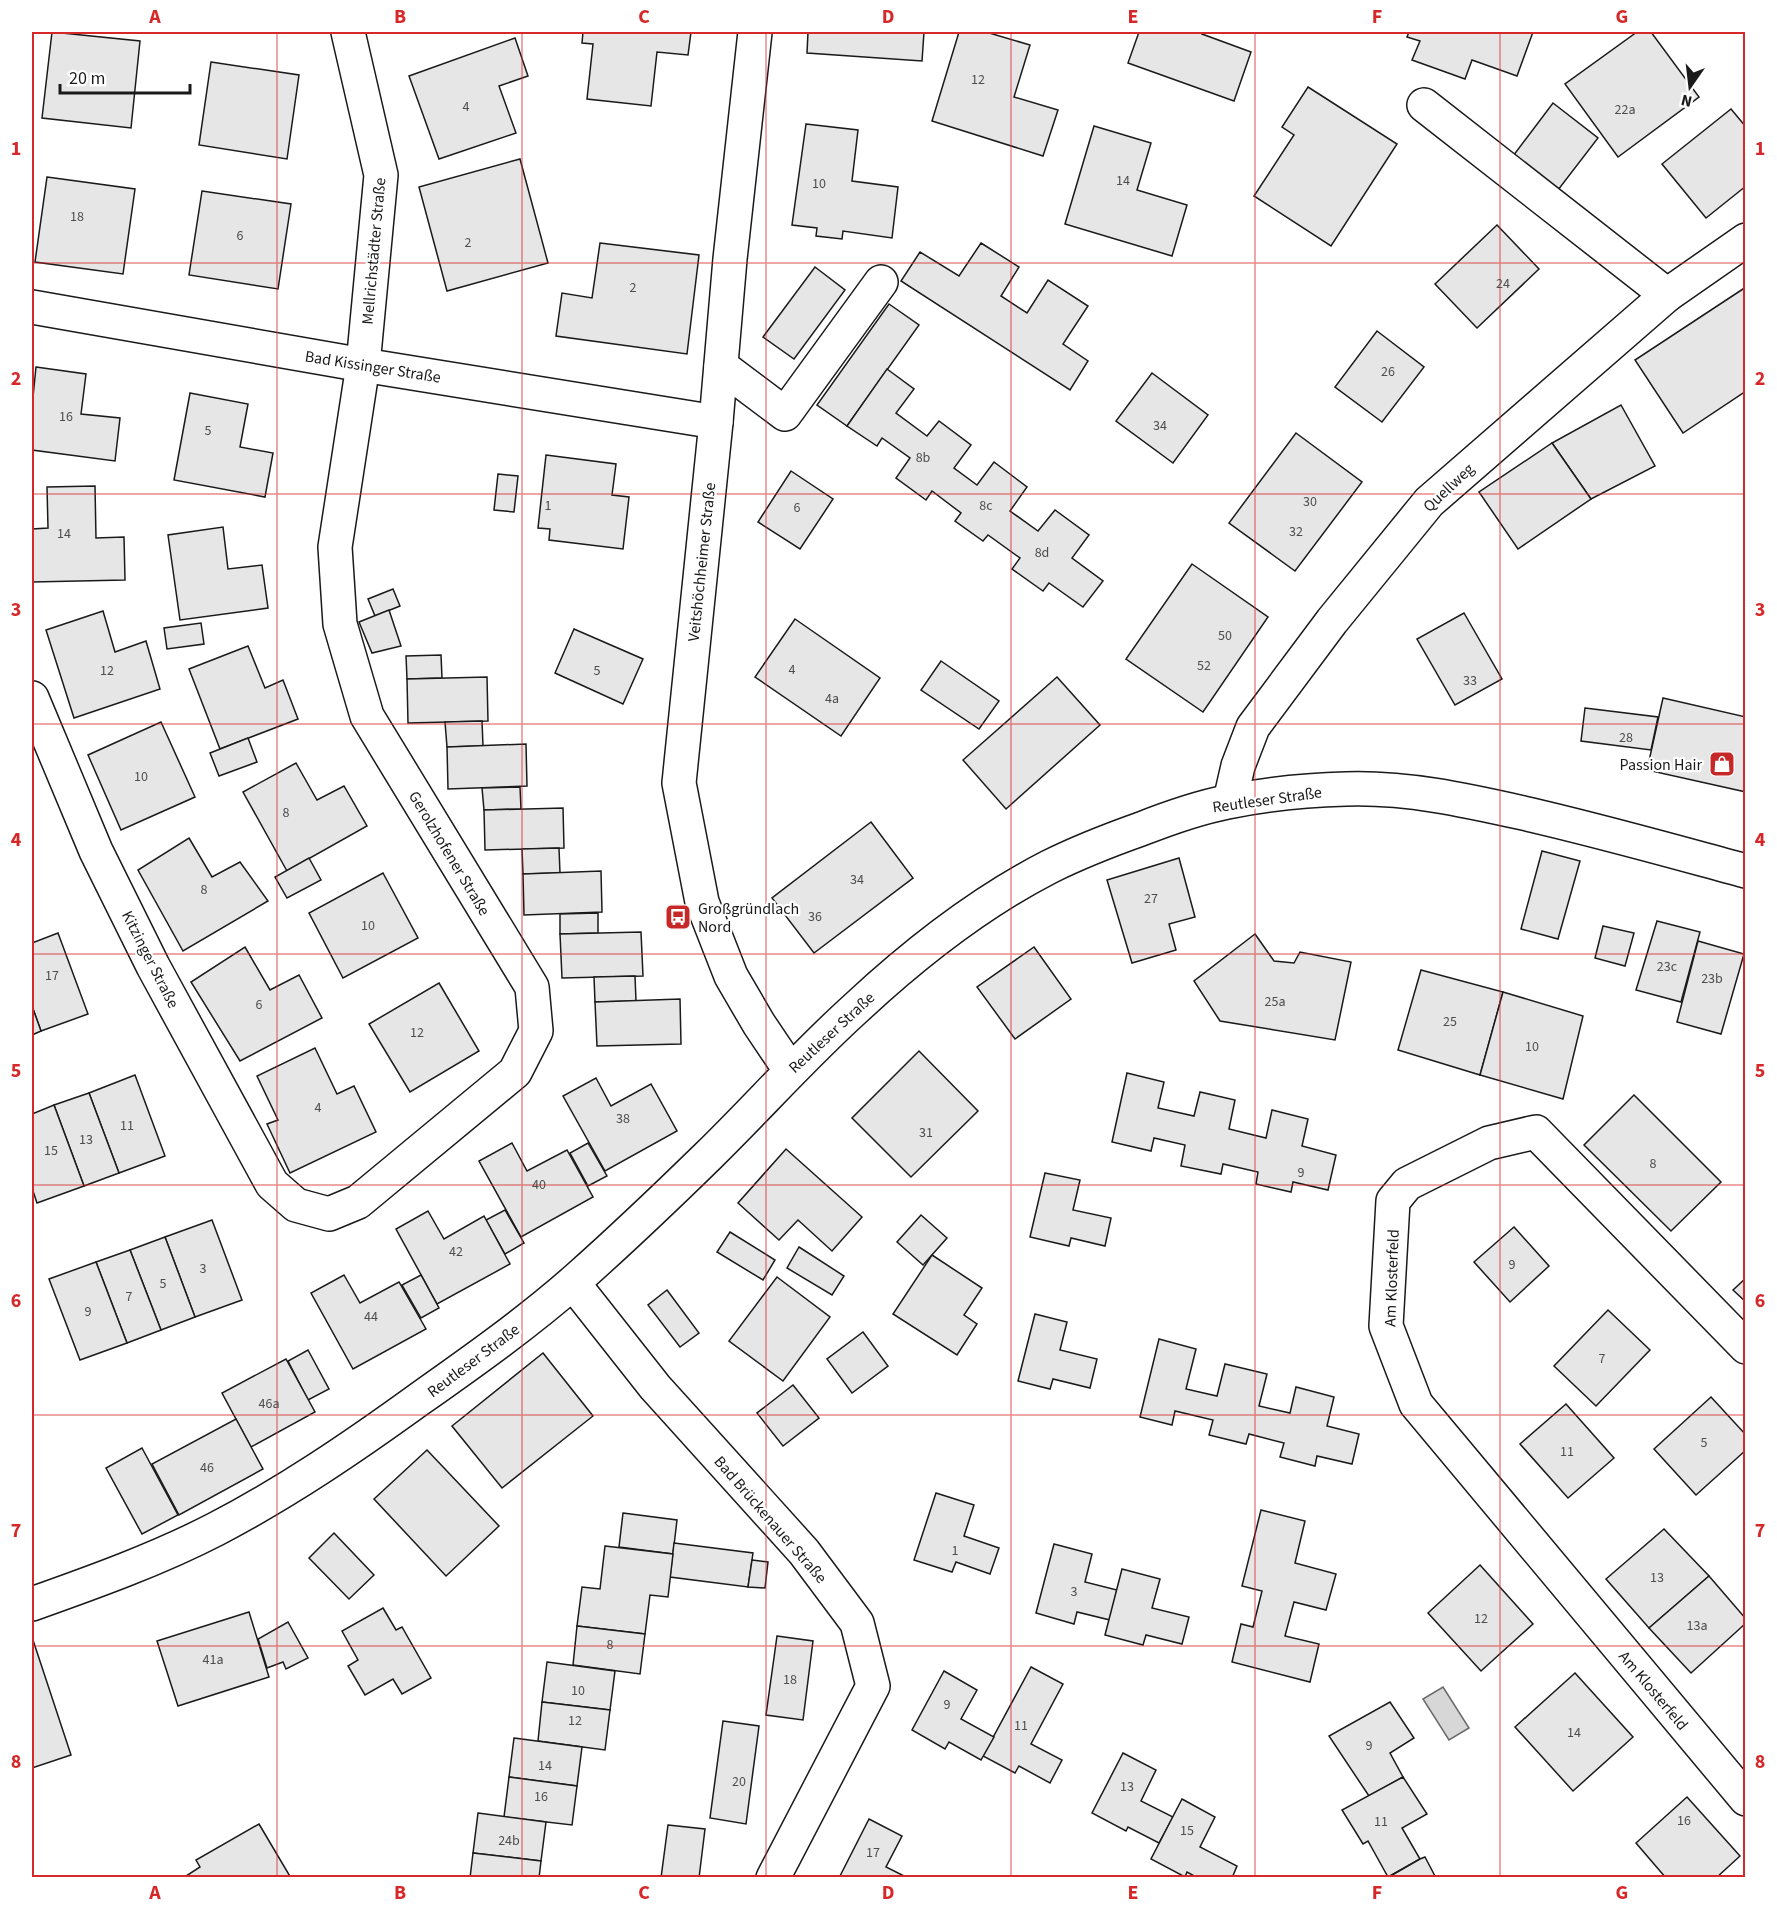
<svg xmlns="http://www.w3.org/2000/svg" width="1777" height="1909" font-family="'Source Sans 3',sans-serif">
<style>
.water{fill:#d7d7d7;stroke:#6a6a6a;stroke-width:1.5}
.building{fill:#e6e6e6;stroke:#1a1a1a;stroke-width:1.5}
.lines{fill:none;stroke-linecap:round;stroke-linejoin:round}
.minor-casing{stroke:#1a1a1a;stroke-width:36}
.minor{stroke:#fff;stroke-width:33}
.grid{fill:none;stroke:#d62828;stroke-width:1.5;stroke-opacity:0.55}
.labels{text-anchor:middle;stroke-width:4.5;stroke-linejoin:round;paint-order:stroke}
.number-label{font-size:14px;fill:#4d4d4d}
.street-label{font-size:16px;fill:#1a1a1a;stroke:#fff}
.poi-label{font-size:16px;fill:#1a1a1a;stroke:#fff;text-anchor:end}
.neatline{fill:none;stroke:#d62828;stroke-width:2}
.grid-label{font-size:20px;text-anchor:middle;font-weight:bold;fill:#d62828}
</style>
<rect width="100%" height="100%" fill="#fff"/>
<!-- water -->
<path class="water" d="M1443,1687L1469,1728L1449,1740L1423,1699Z"/>
<!-- building -->
<g class="building">
<path d="M52,32L140,41L131,128L42,118Z"/>
<path d="M583,32H691L688,55L657,52L651,106L587,99L593,44L582,43Z"/>
<path d="M808,32H924L922,61L807,53Z"/>
<path d="M959,32H986L1030,45L1014,97L1058,110L1043,156L932,121Z"/>
<path d="M1139,32H1203L1202,34L1251,52L1234,101L1128,63Z"/>
<path d="M1409,32H1533L1517,76L1472,60L1465,79L1412,60L1420,41L1407,37Z"/>
<path d="M1637,32H1651L1699,97L1618,157L1565,84Z"/>
<path d="M515,38L528,76L499,86L516,133L439,159L409,76Z"/>
<path d="M211,62L299,75L287,159L199,145Z"/>
<path d="M1308,87L1397,144L1331,246L1254,196L1294,135L1282,127Z"/>
<path d="M1553,103L1598,138L1558,190L1513,156Z"/>
<path d="M1731,109L1746,127V186L1706,218L1662,164Z"/>
<path d="M806,124L858,130L852,181L898,187L892,238L843,231L842,239L816,236L817,228L792,225Z"/>
<path d="M1094,126L1151,143L1137,190L1187,205L1172,256L1065,224Z"/>
<path d="M520,159L548,263L447,291L419,187Z"/>
<path d="M47,177L135,189L123,274L35,262Z"/>
<path d="M202,191L291,204L278,289L189,275Z"/>
<path d="M1497,225L1539,269L1477,328L1435,284Z"/>
<path d="M600,243L699,255L687,354L556,336L562,293L592,298Z"/>
<path d="M981,243L1019,267L1001,296L1027,313L1048,280L1088,306L1063,344L1088,361L1070,390L901,281L920,252L959,276Z"/>
<path d="M815,267L845,290L794,359L763,337Z"/>
<path d="M1746,287V391L1683,433L1635,360Z"/>
<path d="M889,304L919,325L847,426L817,405Z"/>
<path d="M1377,331L1424,367L1382,422L1335,387Z"/>
<path d="M36,367L86,374L81,414L120,418L115,461L32,450V407Z"/>
<path d="M887,369L914,389L896,413L927,436L939,421L971,445L954,468L977,485L994,462L1027,487L1010,511L1038,531L1055,510L1089,535L1072,558L1103,581L1083,607L1049,583L1043,591L1012,569L1020,558L988,535L983,541L955,521L961,513L932,491L926,500L896,478L910,458L882,438L877,446L847,426Z"/>
<path d="M1152,373L1208,415L1173,463L1116,421Z"/>
<path d="M190,393L248,404L240,447L273,453L265,497L174,480Z"/>
<path d="M1621,405L1655,466L1591,499L1552,443Z"/>
<path d="M1296,433L1362,482L1295,571L1229,523Z"/>
<path d="M1552,443L1591,499L1518,549L1479,492Z"/>
<path d="M546,455L616,464L612,495L629,497L623,549L549,540L550,529L538,528Z"/>
<path d="M791,471L833,499L800,549L758,522Z"/>
<path d="M498,474L518,476L514,512L494,510Z"/>
<path d="M95,486L96,538L124,537L125,580L32,582V529L48,528L47,487Z"/>
<path d="M223,527L228,569L262,565L268,608L180,620L168,535Z"/>
<path d="M1192,564L1268,617L1203,712L1126,659Z"/>
<path d="M393,589L400,606L375,616L368,599Z"/>
<path d="M389,610L401,646L372,653L359,622Z"/>
<path d="M103,611L115,652L146,641L160,689L74,718L46,630Z"/>
<path d="M1464,613L1502,679L1455,705L1417,639Z"/>
<path d="M795,619L880,678L841,736L755,677Z"/>
<path d="M201,623L204,644L167,649L164,628Z"/>
<path d="M574,629L643,659L623,704L555,673Z"/>
<path d="M248,646L265,688L283,680L298,719L220,749L189,669Z"/>
<path d="M441,655L442,678L407,679L406,656Z"/>
<path d="M941,661L999,701L979,729L921,690Z"/>
<path d="M487,677L488,721L408,723L407,679Z"/>
<path d="M1057,677L1100,725L1006,809L963,760Z"/>
<path d="M1663,698L1746,717V792L1647,770Z"/>
<path d="M1585,708L1658,717L1651,750L1581,741Z"/>
<path d="M482,721L483,746L447,747L445,722Z"/>
<path d="M161,722L195,797L121,830L88,755Z"/>
<path d="M248,738L257,762L219,776L210,753Z"/>
<path d="M526,744L527,786L448,789L447,747Z"/>
<path d="M296,763L317,800L344,786L367,826L287,871L243,792Z"/>
<path d="M520,787L521,809L484,810L482,788Z"/>
<path d="M563,808L564,848L485,850L484,810Z"/>
<path d="M871,822L913,878L814,953L772,898Z"/>
<path d="M189,838L212,877L240,862L268,901L183,951L138,870Z"/>
<path d="M559,848L560,873L523,874L522,849Z"/>
<path d="M1542,851L1580,861L1558,939L1521,929Z"/>
<path d="M309,858L321,880L287,898L275,877Z"/>
<path d="M1179,858L1195,917L1169,924L1176,950L1132,963L1107,880Z"/>
<path d="M601,871L602,912L524,915L523,874Z"/>
<path d="M383,873L418,938L343,978L309,913Z"/>
<path d="M598,913V933L560,934V914Z"/>
<path d="M1657,921L1700,932L1681,1002L1636,990Z"/>
<path d="M1603,926L1634,933L1625,966L1595,958Z"/>
<path d="M641,932L643,976L562,978L560,934Z"/>
<path d="M58,933L88,1014L41,1031L32,1006V943Z"/>
<path d="M1255,934L1274,961L1294,963L1300,952L1351,962L1335,1040L1220,1021L1194,981Z"/>
<path d="M1698,941L1744,954L1721,1034L1677,1022Z"/>
<path d="M245,947L270,990L299,975L322,1018L240,1061L191,982Z"/>
<path d="M1034,947L1071,999L1015,1039L977,987Z"/>
<path d="M1421,970L1503,992L1480,1075L1398,1050Z"/>
<path d="M635,976L636,1001L595,1002L594,977Z"/>
<path d="M439,983L479,1051L410,1092L369,1024Z"/>
<path d="M1503,992L1583,1016L1563,1099L1480,1075Z"/>
<path d="M680,999L681,1044L597,1046L595,1002Z"/>
<path d="M32,1006L41,1031L32,1035Z"/>
<path d="M315,1048L337,1094L354,1086L376,1132L290,1173L267,1124L278,1120L257,1076Z"/>
<path d="M919,1051L978,1111L911,1177L852,1118Z"/>
<path d="M1127,1073L1164,1082L1158,1108L1194,1116L1200,1092L1235,1100L1229,1129L1266,1138L1272,1110L1308,1119L1302,1146L1336,1155L1328,1190L1293,1182L1291,1192L1256,1184L1258,1172L1223,1164L1221,1174L1181,1166L1185,1145L1154,1138L1151,1151L1112,1142Z"/>
<path d="M135,1075L165,1156L119,1173L89,1093Z"/>
<path d="M596,1078L611,1106L651,1084L677,1131L605,1171L563,1096Z"/>
<path d="M89,1093L119,1173L84,1186L54,1105Z"/>
<path d="M1634,1095L1721,1182L1671,1231L1584,1145Z"/>
<path d="M54,1105L84,1186L37,1203L32,1188V1114Z"/>
<path d="M512,1143L527,1171L567,1150L593,1197L521,1237L479,1161Z"/>
<path d="M588,1143L607,1176L588,1186L570,1153Z"/>
<path d="M786,1149L862,1217L832,1251L798,1220L779,1240L738,1203Z"/>
<path d="M1045,1173L1080,1180L1073,1210L1111,1218L1105,1246L1071,1238L1069,1246L1030,1237Z"/>
<path d="M505,1210L524,1243L505,1254L486,1220Z"/>
<path d="M428,1211L444,1239L484,1216L510,1264L437,1304L396,1229Z"/>
<path d="M921,1215L947,1238L923,1265L897,1242Z"/>
<path d="M212,1220L242,1300L195,1317L165,1237Z"/>
<path d="M1514,1227L1549,1266L1510,1302L1474,1262Z"/>
<path d="M730,1232L775,1260L763,1280L717,1252Z"/>
<path d="M165,1237L195,1317L161,1330L130,1250Z"/>
<path d="M799,1247L844,1276L832,1295L787,1268Z"/>
<path d="M130,1250L161,1330L127,1343L96,1262Z"/>
<path d="M932,1255L982,1288L964,1315L977,1324L957,1355L893,1314Z"/>
<path d="M96,1262L127,1343L80,1360L49,1279Z"/>
<path d="M344,1275L360,1303L399,1282L426,1329L353,1369L311,1293Z"/>
<path d="M421,1275L439,1308L421,1318L402,1285Z"/>
<path d="M777,1277L830,1317L783,1381L729,1341Z"/>
<path d="M1746,1278V1302L1733,1290Z"/>
<path d="M667,1290L699,1333L680,1347L648,1305Z"/>
<path d="M1608,1310L1650,1350L1596,1406L1554,1366Z"/>
<path d="M1035,1314L1067,1322L1060,1350L1097,1359L1090,1388L1053,1379L1050,1389L1018,1381Z"/>
<path d="M863,1332L888,1366L852,1393L827,1359Z"/>
<path d="M1159,1339L1196,1349L1186,1389L1217,1396L1225,1364L1267,1374L1259,1406L1290,1413L1296,1387L1334,1397L1327,1426L1359,1434L1352,1464L1317,1456L1315,1466L1280,1457L1284,1443L1249,1434L1246,1444L1209,1435L1213,1420L1175,1411L1172,1425L1140,1417Z"/>
<path d="M308,1350L329,1389L308,1400L288,1361Z"/>
<path d="M543,1353L593,1416L502,1488L452,1426Z"/>
<path d="M286,1359L315,1412L251,1447L222,1393Z"/>
<path d="M793,1385L819,1418L783,1446L757,1413Z"/>
<path d="M1711,1397L1746,1435V1450L1696,1495L1654,1449Z"/>
<path d="M1566,1404L1614,1458L1568,1498L1520,1444Z"/>
<path d="M236,1419L263,1469L179,1515L152,1464Z"/>
<path d="M142,1448L178,1515L142,1534L106,1468Z"/>
<path d="M427,1450L499,1526L446,1576L374,1499Z"/>
<path d="M936,1493L974,1505L964,1536L999,1548L990,1574L956,1562L952,1572L914,1560Z"/>
<path d="M1261,1510L1305,1521L1295,1563L1336,1574L1326,1610L1294,1602L1285,1636L1319,1644L1310,1682L1232,1662L1241,1624L1253,1627L1262,1591L1242,1586Z"/>
<path d="M623,1513L677,1520L673,1554L619,1547Z"/>
<path d="M1664,1529L1709,1576L1649,1628L1606,1579Z"/>
<path d="M334,1533L374,1575L349,1599L309,1558Z"/>
<path d="M674,1543L753,1553L748,1587L670,1577Z"/>
<path d="M1054,1544L1092,1554L1085,1582L1117,1590L1110,1620L1077,1612L1074,1624L1036,1613Z"/>
<path d="M605,1546L673,1554L668,1597L650,1595L645,1634L577,1626L582,1587L600,1589Z"/>
<path d="M752,1560L768,1562L765,1588L748,1587Z"/>
<path d="M1480,1565L1533,1624L1481,1671L1428,1613Z"/>
<path d="M1122,1569L1160,1579L1152,1608L1189,1617L1182,1644L1146,1635L1143,1645L1105,1635Z"/>
<path d="M1709,1576L1746,1619V1623L1691,1673L1649,1628Z"/>
<path d="M383,1608L396,1630L402,1627L431,1678L402,1694L393,1679L365,1695L348,1666L358,1660L342,1631Z"/>
<path d="M249,1612L269,1677L178,1706L157,1641Z"/>
<path d="M288,1622L308,1658L286,1669L283,1662L267,1668L258,1639Z"/>
<path d="M577,1626L645,1634L640,1674L573,1665Z"/>
<path d="M777,1636L813,1641L803,1720L766,1715Z"/>
<path d="M32,1637L71,1755L32,1768Z"/>
<path d="M547,1662L615,1671L610,1710L542,1702Z"/>
<path d="M1031,1667L1063,1684L1031,1744L1062,1760L1050,1783L1019,1766L1015,1773L983,1756Z"/>
<path d="M944,1671L977,1690L961,1719L994,1737L981,1760L949,1742L945,1749L912,1730Z"/>
<path d="M1575,1673L1633,1737L1573,1791L1515,1727Z"/>
<path d="M542,1702L610,1710L605,1750L538,1741Z"/>
<path d="M1390,1702L1414,1738L1390,1753L1403,1777L1369,1796L1329,1736Z"/>
<path d="M723,1721L759,1726L746,1824L710,1818Z"/>
<path d="M514,1738L582,1747L577,1786L509,1777Z"/>
<path d="M1123,1753L1156,1770L1141,1801L1173,1817L1159,1843L1128,1827L1126,1831L1092,1813Z"/>
<path d="M509,1777L577,1786L572,1825L504,1817Z"/>
<path d="M1403,1777L1427,1814L1402,1828L1420,1859L1388,1877L1368,1841L1363,1844L1342,1810Z"/>
<path d="M1687,1797L1740,1856L1716,1878H1666L1636,1843Z"/>
<path d="M1182,1799L1215,1817L1200,1847L1237,1866L1232,1878H1198L1187,1872L1185,1877L1151,1859Z"/>
<path d="M478,1813L546,1822L541,1861L473,1853Z"/>
<path d="M869,1819L902,1836L886,1867L908,1878H839Z"/>
<path d="M259,1824L291,1878H183L200,1867L196,1860Z"/>
<path d="M668,1825L705,1829L699,1878H661Z"/>
<path d="M473,1853L541,1861L539,1878H470Z"/>
<path d="M1425,1857L1436,1878H1387L1420,1859Z"/>
</g>
<g class="lines">
<!-- minor casing -->
<g class="minor-casing">
<g id="minor">
<path d="M755,32L730,259L716,422L679,783L702,902L731,976L759,1024L790,1070"/>
<path d="M1424,105L1667,295"/>
<path d="M32,307L363,365L716,422"/>
<path d="M721,366L785,414L881,282"/>
<path d="M32,698L96,851L153,966L272,1184L296,1205L329,1214L358,1202L515,1072L536,1031L532,987L367,716L340,624L335,547L363,365L381,175L348,32"/>
<path d="M1230,801L1238,766L1253,727L1332,621L1429,502L1667,295L1746,240"/>
<path d="M573,1283L655,1387L804,1552L857,1623L873,1686L773,1878"/>
<path d="M1746,1347L1536,1132L1489,1143L1407,1184L1393,1201L1386,1326L1416,1404L1746,1799"/>
<path d="M32,1604C94,1582 158,1559 216,1529C287,1492 353,1447 418,1400C472,1362 527,1323 577,1279C622,1239 665,1198 708,1156C758,1107 804,1055 856,1008C914,954 979,903 1049,867C1079,852 1110,840 1141,829C1169,818 1197,808 1227,802C1266,794 1306,790 1346,789C1406,787 1465,800 1523,813C1598,830 1672,851 1746,871"/>
</g>
</g>
<!-- minor -->
<use href="#minor" class="minor"/>
</g>
<!-- grid -->
<path class="grid" d="M277,32V1878M522,32V1878M766,32V1878M1011,32V1878M1255,32V1878M1500,32V1878M32,263H1746M32,494H1746M32,724H1746M32,954H1746M32,1185H1746M32,1415H1746M32,1646H1746"/>
<!-- icons -->
<defs>
<g id="shop-square" transform="scale(1.35)"><rect x="-9" y="-9" width="18" height="18" rx="4" fill="#c62828" stroke="#fff"/><path d="M-5-2.5h2.3a2.7 3.5 0 0 1 5.4 0H5L5.5 6h-11ZM-1.5-2.5h3a1.5 2.3 0 0 0-3 0Z" fill="#fff"/></g>
<g id="bus-square" transform="scale(1.35)"><rect x="-9" y="-9" width="18" height="18" rx="4" fill="#c62828" stroke="#fff"/><path d="M-5-6H5V4H4V6H2V4H-2V6H-4V4H-5ZM-3.5-4V0h7V-4ZM-3.5 1.2v1.5H-2V1.2ZM2 1.2v1.5H3.5V1.2Z" fill="#fff"/></g>
</defs>
<g fill-rule="evenodd">
<use href="#shop-square" x="1722" y="764"/>
<use href="#bus-square" x="678" y="917"/>
</g>
<g class="labels">
<!-- number labels -->
<g class="number-label">
<text x="978" y="84">12</text>
<text x="466" y="111">4</text>
<text x="1625" y="114">22a</text>
<text x="1123" y="185">14</text>
<text x="819" y="188">10</text>
<text x="77" y="221">18</text>
<text x="240" y="240">6</text>
<text x="468" y="247">2</text>
<text x="1503" y="288">24</text>
<text x="633" y="292">2</text>
<text x="1388" y="376">26</text>
<text x="66" y="421">16</text>
<text x="1160" y="430">34</text>
<text x="208" y="435">5</text>
<text x="923" y="462">8b</text>
<text x="1310" y="506">30</text>
<text x="548" y="510">1</text>
<text x="986" y="510">8c</text>
<text x="797" y="512">6</text>
<text x="1296" y="536">32</text>
<text x="64" y="538">14</text>
<text x="1042" y="557">8d</text>
<text x="1225" y="640">50</text>
<text x="1204" y="670">52</text>
<text x="792" y="674">4</text>
<text x="107" y="675">12</text>
<text x="597" y="675">5</text>
<text x="1470" y="685">33</text>
<text x="832" y="703">4a</text>
<text x="1626" y="742">28</text>
<text x="141" y="781">10</text>
<text x="286" y="817">8</text>
<text x="857" y="884">34</text>
<text x="204" y="894">8</text>
<text x="1151" y="903">27</text>
<text x="815" y="921">36</text>
<text x="368" y="930">10</text>
<text x="1667" y="971">23c</text>
<text x="52" y="980">17</text>
<text x="1712" y="983">23b</text>
<text x="1275" y="1006">25a</text>
<text x="259" y="1009">6</text>
<text x="1450" y="1026">25</text>
<text x="417" y="1037">12</text>
<text x="1532" y="1051">10</text>
<text x="318" y="1112">4</text>
<text x="623" y="1123">38</text>
<text x="127" y="1130">11</text>
<text x="926" y="1137">31</text>
<text x="86" y="1144">13</text>
<text x="51" y="1155">15</text>
<text x="1653" y="1168">8</text>
<text x="1301" y="1177">9</text>
<text x="539" y="1189">40</text>
<text x="456" y="1256">42</text>
<text x="1512" y="1269">9</text>
<text x="203" y="1273">3</text>
<text x="163" y="1288">5</text>
<text x="129" y="1301">7</text>
<text x="88" y="1316">9</text>
<text x="371" y="1321">44</text>
<text x="1602" y="1363">7</text>
<text x="269" y="1408">46a</text>
<text x="1704" y="1447">5</text>
<text x="1567" y="1456">11</text>
<text x="207" y="1472">46</text>
<text x="955" y="1555">1</text>
<text x="1657" y="1582">13</text>
<text x="1074" y="1596">3</text>
<text x="1481" y="1623">12</text>
<text x="1697" y="1630">13a</text>
<text x="610" y="1649">8</text>
<text x="213" y="1664">41a</text>
<text x="790" y="1684">18</text>
<text x="578" y="1695">10</text>
<text x="947" y="1709">9</text>
<text x="575" y="1725">12</text>
<text x="1021" y="1730">11</text>
<text x="1574" y="1737">14</text>
<text x="1369" y="1750">9</text>
<text x="545" y="1770">14</text>
<text x="739" y="1786">20</text>
<text x="1127" y="1791">13</text>
<text x="541" y="1801">16</text>
<text x="1684" y="1825">16</text>
<text x="1381" y="1826">11</text>
<text x="1187" y="1835">15</text>
<text x="509" y="1845">24b</text>
<text x="873" y="1857">17</text>
</g>
<!-- street labels -->
<g class="street-label">
<text transform="translate(373 251) rotate(-85)" y="6">Mellrichstädter Straße</text>
<text transform="translate(373 366) rotate(9)" y="6">Bad Kissinger Straße</text>
<text transform="translate(1448 487) rotate(-43)" y="6">Quellweg</text>
<text transform="translate(701 562) rotate(-84)" y="6">Veitshöchheimer Straße</text>
<text transform="translate(1267 799) rotate(-8)" y="6">Reutleser Straße</text>
<text transform="translate(450 853) rotate(59)" y="6">Gerolzhofener Straße</text>
<text transform="translate(151 959) rotate(63)" y="6">Kitzinger Straße</text>
<text transform="translate(831 1032) rotate(-43)" y="6">Reutleser Straße</text>
<text transform="translate(1391 1278) rotate(-88)" y="6">Am Klosterfeld</text>
<text transform="translate(473 1360) rotate(-37)" y="6">Reutleser Straße</text>
<text transform="translate(771 1519) rotate(49)" y="6">Bad Brückenauer Straße</text>
<text transform="translate(1654 1690) rotate(50)" y="6">Am Klosterfeld</text>
</g>
<!-- poi labels -->
<g class="poi-label">
<text x="1702" y="770">Passion Hair</text>
<text x="698" y="914" text-anchor="start">Großgründlach<tspan x="698" dy="18">Nord</tspan></text>
</g>
</g>
<!-- border -->
<rect width="1777" height="1909" fill="none" stroke="#ffffff" stroke-width="66"/>
<!-- north arrow -->
<g transform="translate(1690 87) rotate(194)" stroke="#ffffff" stroke-width="4.5" paint-order="stroke">
<path d="M0-4.5L10 22L0 15L-10 22Z" fill="#1a1a1a"/>
<text y="-9" font-size="16" font-weight="bold" text-anchor="middle" fill="#1a1a1a">N</text>
</g>
<!-- scale -->
<path d="M60 84v9h130v-9" fill="none" stroke="#1a1a1a" stroke-width="3"/>
<text x="69" y="84" font-size="18" fill="#1a1a1a" stroke="#ffffff" stroke-width="4.5" paint-order="stroke">20 m</text>
<rect x="33" y="33" width="1711" height="1843" class="neatline"/>
<g class="grid-label">
<text x="155" y="23">A</text>
<text x="400" y="23">B</text>
<text x="644" y="23">C</text>
<text x="888" y="23">D</text>
<text x="1133" y="23">E</text>
<text x="1377" y="23">F</text>
<text x="1622" y="23">G</text>
<text x="16" y="155">1</text>
<text x="1760" y="155">1</text>
<text x="16" y="385">2</text>
<text x="1760" y="385">2</text>
<text x="16" y="616">3</text>
<text x="1760" y="616">3</text>
<text x="16" y="846">4</text>
<text x="1760" y="846">4</text>
<text x="16" y="1077">5</text>
<text x="1760" y="1077">5</text>
<text x="16" y="1307">6</text>
<text x="1760" y="1307">6</text>
<text x="16" y="1537">7</text>
<text x="1760" y="1537">7</text>
<text x="16" y="1768">8</text>
<text x="1760" y="1768">8</text>
<text x="155" y="1899">A</text>
<text x="400" y="1899">B</text>
<text x="644" y="1899">C</text>
<text x="888" y="1899">D</text>
<text x="1133" y="1899">E</text>
<text x="1377" y="1899">F</text>
<text x="1622" y="1899">G</text>
</g>
</svg>
